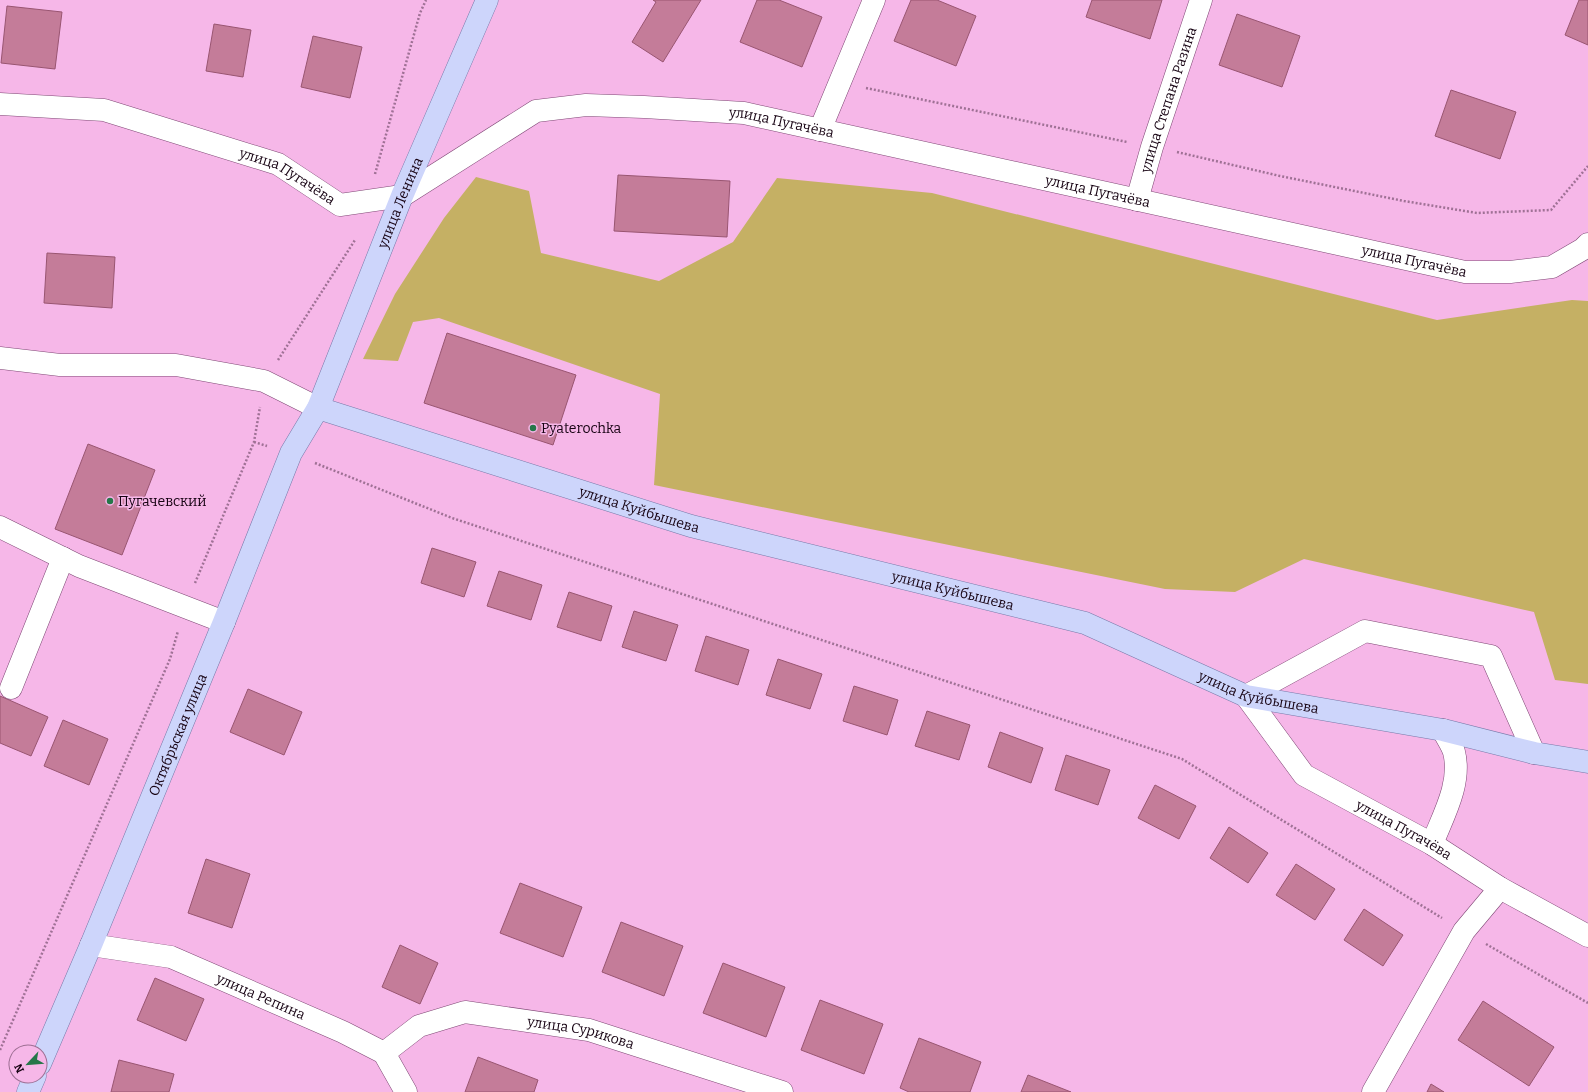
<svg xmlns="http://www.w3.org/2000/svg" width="1588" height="1092" font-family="Bitter,serif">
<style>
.green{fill:#c5b064}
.building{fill:#c47c99;stroke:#995571}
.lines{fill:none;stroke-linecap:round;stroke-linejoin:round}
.minor-casing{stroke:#7f4875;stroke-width:23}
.major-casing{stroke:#7779a8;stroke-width:23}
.path{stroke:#9f7195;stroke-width:2.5;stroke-dasharray:2 2;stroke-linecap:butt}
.minor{stroke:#fff;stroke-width:22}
.major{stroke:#cdd5fb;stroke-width:22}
.poi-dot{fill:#257749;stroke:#f6b7e8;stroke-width:1.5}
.labels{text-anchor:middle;stroke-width:3;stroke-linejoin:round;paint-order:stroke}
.street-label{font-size:14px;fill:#170313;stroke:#f6b7e8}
.poi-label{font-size:14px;fill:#170313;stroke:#f6b7e8;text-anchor:start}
</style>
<rect width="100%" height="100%" fill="#f6b7e8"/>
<!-- green -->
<path class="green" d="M476,177L529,191L541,253L659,281L733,242L777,178L932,193L1437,320L1572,300L1588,301V684L1555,680L1534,612L1304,559L1235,592L1165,589L654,485L660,394L439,318L413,322L398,361L363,359L395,294L444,218Z"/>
<!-- building -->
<g class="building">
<path d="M653,0H701L663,62L632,42L656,2Z"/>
<path d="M757,0H779L822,17L802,67L740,42Z"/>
<path d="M911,0H937L976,16L956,66L894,41Z"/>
<path d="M1092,0H1162L1150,39L1086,17Z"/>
<path d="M1579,0H1588V45L1565,35Z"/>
<path d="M7,6L62,12L55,69L1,63Z"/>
<path d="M1237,14L1300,36L1282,87L1219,65Z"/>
<path d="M214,24L251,30L243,77L206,71Z"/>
<path d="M313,36L362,47L350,98L301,87Z"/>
<path d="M1451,90L1516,112L1500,159L1435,136Z"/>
<path d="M618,175L730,181L727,237L614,231Z"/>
<path d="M47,253L115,257L112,308L44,303Z"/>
<path d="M447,333L576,375L553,445L424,403Z"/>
<path d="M88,444L155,470L122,555L55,529Z"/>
<path d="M432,548L476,562L464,597L421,583Z"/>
<path d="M499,571L542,585L531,620L487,606Z"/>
<path d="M569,592L612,606L601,641L557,627Z"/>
<path d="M634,611L678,625L666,661L622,647Z"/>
<path d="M706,636L749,650L738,685L695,671Z"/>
<path d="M778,659L822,674L810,709L766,695Z"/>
<path d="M854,686L898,700L887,735L843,721Z"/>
<path d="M248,689L302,712L284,755L230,732Z"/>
<path d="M0,696L48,717L31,756L0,743Z"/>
<path d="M927,711L970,725L959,760L915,746Z"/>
<path d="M63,720L108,739L89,785L44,766Z"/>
<path d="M1000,732L1043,748L1031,783L988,767Z"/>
<path d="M1066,755L1110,770L1098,805L1055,790Z"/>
<path d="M1155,785L1196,806L1179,839L1138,818Z"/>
<path d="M1229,827L1268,853L1248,883L1210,858Z"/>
<path d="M206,859L250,874L232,928L188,913Z"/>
<path d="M1296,864L1335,889L1315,920L1276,895Z"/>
<path d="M520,883L582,907L563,957L500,933Z"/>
<path d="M1364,909L1403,935L1383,966L1344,940Z"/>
<path d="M621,922L683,946L664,996L602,972Z"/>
<path d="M400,945L438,963L420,1004L382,987Z"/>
<path d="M723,963L785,987L766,1037L703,1013Z"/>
<path d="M155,978L204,999L186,1041L137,1020Z"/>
<path d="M820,1000L883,1024L864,1074L801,1050Z"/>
<path d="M1483,1001L1554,1047L1529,1086L1458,1040Z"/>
<path d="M919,1038L981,1062L970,1092H909L900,1088Z"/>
<path d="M478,1057L538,1080L534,1092H465Z"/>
<path d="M119,1060L174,1074L169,1092H111Z"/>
<path d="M1028,1075L1071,1092H1021Z"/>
<path d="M1431,1084L1444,1092H1427Z"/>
</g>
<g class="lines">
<!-- minor casing -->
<g class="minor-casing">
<g id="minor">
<path id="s1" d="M0,104L104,110L278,164L340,205L402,196L536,111L586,105L644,107L744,113L1465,272H1510L1552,267L1583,249L1588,244"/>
<path d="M820,130L874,0"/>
<path id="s2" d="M1137,200L1152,147L1201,0"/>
<path d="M0,358L60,365H176L264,381L318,408"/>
<path d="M0,527L79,566L224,622"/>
<path d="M11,688L63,558"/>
<path id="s3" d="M1534,753L1491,656L1365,631L1246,696L1304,775L1432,844L1500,888L1588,936"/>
<path d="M1432,844C1443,816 1462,783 1454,752C1452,745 1446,737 1443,730"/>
<path id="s4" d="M91,945L171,957L343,1032L384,1053L406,1092"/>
<path id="s5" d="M384,1053L419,1026L465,1012L589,1030L782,1092"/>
<path d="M1373,1092L1464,931L1500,888"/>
</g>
</g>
<!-- major casing -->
<g class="major-casing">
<g id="major">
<path id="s6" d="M318,408L691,526L1085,623L1246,696L1443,730L1534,753L1588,762"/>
<path id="s7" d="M40,1064L91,945L224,622L291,453L318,408L402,196L487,0"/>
<path d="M28,1092L35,1076"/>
</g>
</g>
<!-- path -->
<g class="path">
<path d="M866,88L1127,142"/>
<path d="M1177,152L1280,176L1404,201L1477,213L1551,210L1588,166"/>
<path d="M375,174L420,13L426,0"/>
<path d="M278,360L355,240"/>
<path d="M254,442L267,446"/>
<path d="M315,463L452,518L1182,759L1442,918"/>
<path d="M195,583L254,442L260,407"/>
<path d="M1486,944L1588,1003"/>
<path d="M0,1050L170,659L178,631"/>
</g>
<!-- minor -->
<use href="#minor" class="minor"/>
<!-- major -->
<use href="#major" class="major"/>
</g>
<!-- markers -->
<g class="poi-dot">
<circle cx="533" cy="428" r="4"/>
<circle cx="110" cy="501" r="4"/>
</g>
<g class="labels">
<!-- street labels -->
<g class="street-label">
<text dy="5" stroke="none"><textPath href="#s2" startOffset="105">улица Степана Разина</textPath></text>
<text dy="5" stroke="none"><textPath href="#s1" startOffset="829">улица Пугачёва</textPath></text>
<text dy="5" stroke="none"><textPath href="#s1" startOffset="300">улица Пугачёва</textPath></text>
<text dy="5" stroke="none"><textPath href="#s1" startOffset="1153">улица Пугачёва</textPath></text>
<text dy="5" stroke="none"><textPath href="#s7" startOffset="934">улица Ленина</textPath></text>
<text dy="5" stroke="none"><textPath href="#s1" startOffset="1477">улица Пугачёва</textPath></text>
<text dy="5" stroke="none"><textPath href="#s6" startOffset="337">улица Куйбышева</textPath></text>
<text dy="5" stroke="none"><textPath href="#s6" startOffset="661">улица Куйбышева</textPath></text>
<text dy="5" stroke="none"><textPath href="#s6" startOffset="985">улица Куйбышева</textPath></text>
<text dy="5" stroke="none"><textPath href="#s7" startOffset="357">Октябрьская улица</textPath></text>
<text dy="5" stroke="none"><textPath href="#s3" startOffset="582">улица Пугачёва</textPath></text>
<text dy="5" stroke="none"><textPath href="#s4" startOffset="179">улица Репина</textPath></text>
<text dy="5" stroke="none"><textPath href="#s5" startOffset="210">улица Сурикова</textPath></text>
</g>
<!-- poi labels -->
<g class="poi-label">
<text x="541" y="433">Pyaterochka</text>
<text x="118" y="506">Пугачевский</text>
</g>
</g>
<!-- north arrow -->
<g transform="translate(28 1064) rotate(244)"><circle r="19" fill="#f6b7e8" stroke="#9d6f93"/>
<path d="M0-3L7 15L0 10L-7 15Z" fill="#257749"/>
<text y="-6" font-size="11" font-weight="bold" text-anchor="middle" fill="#170313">N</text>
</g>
</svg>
